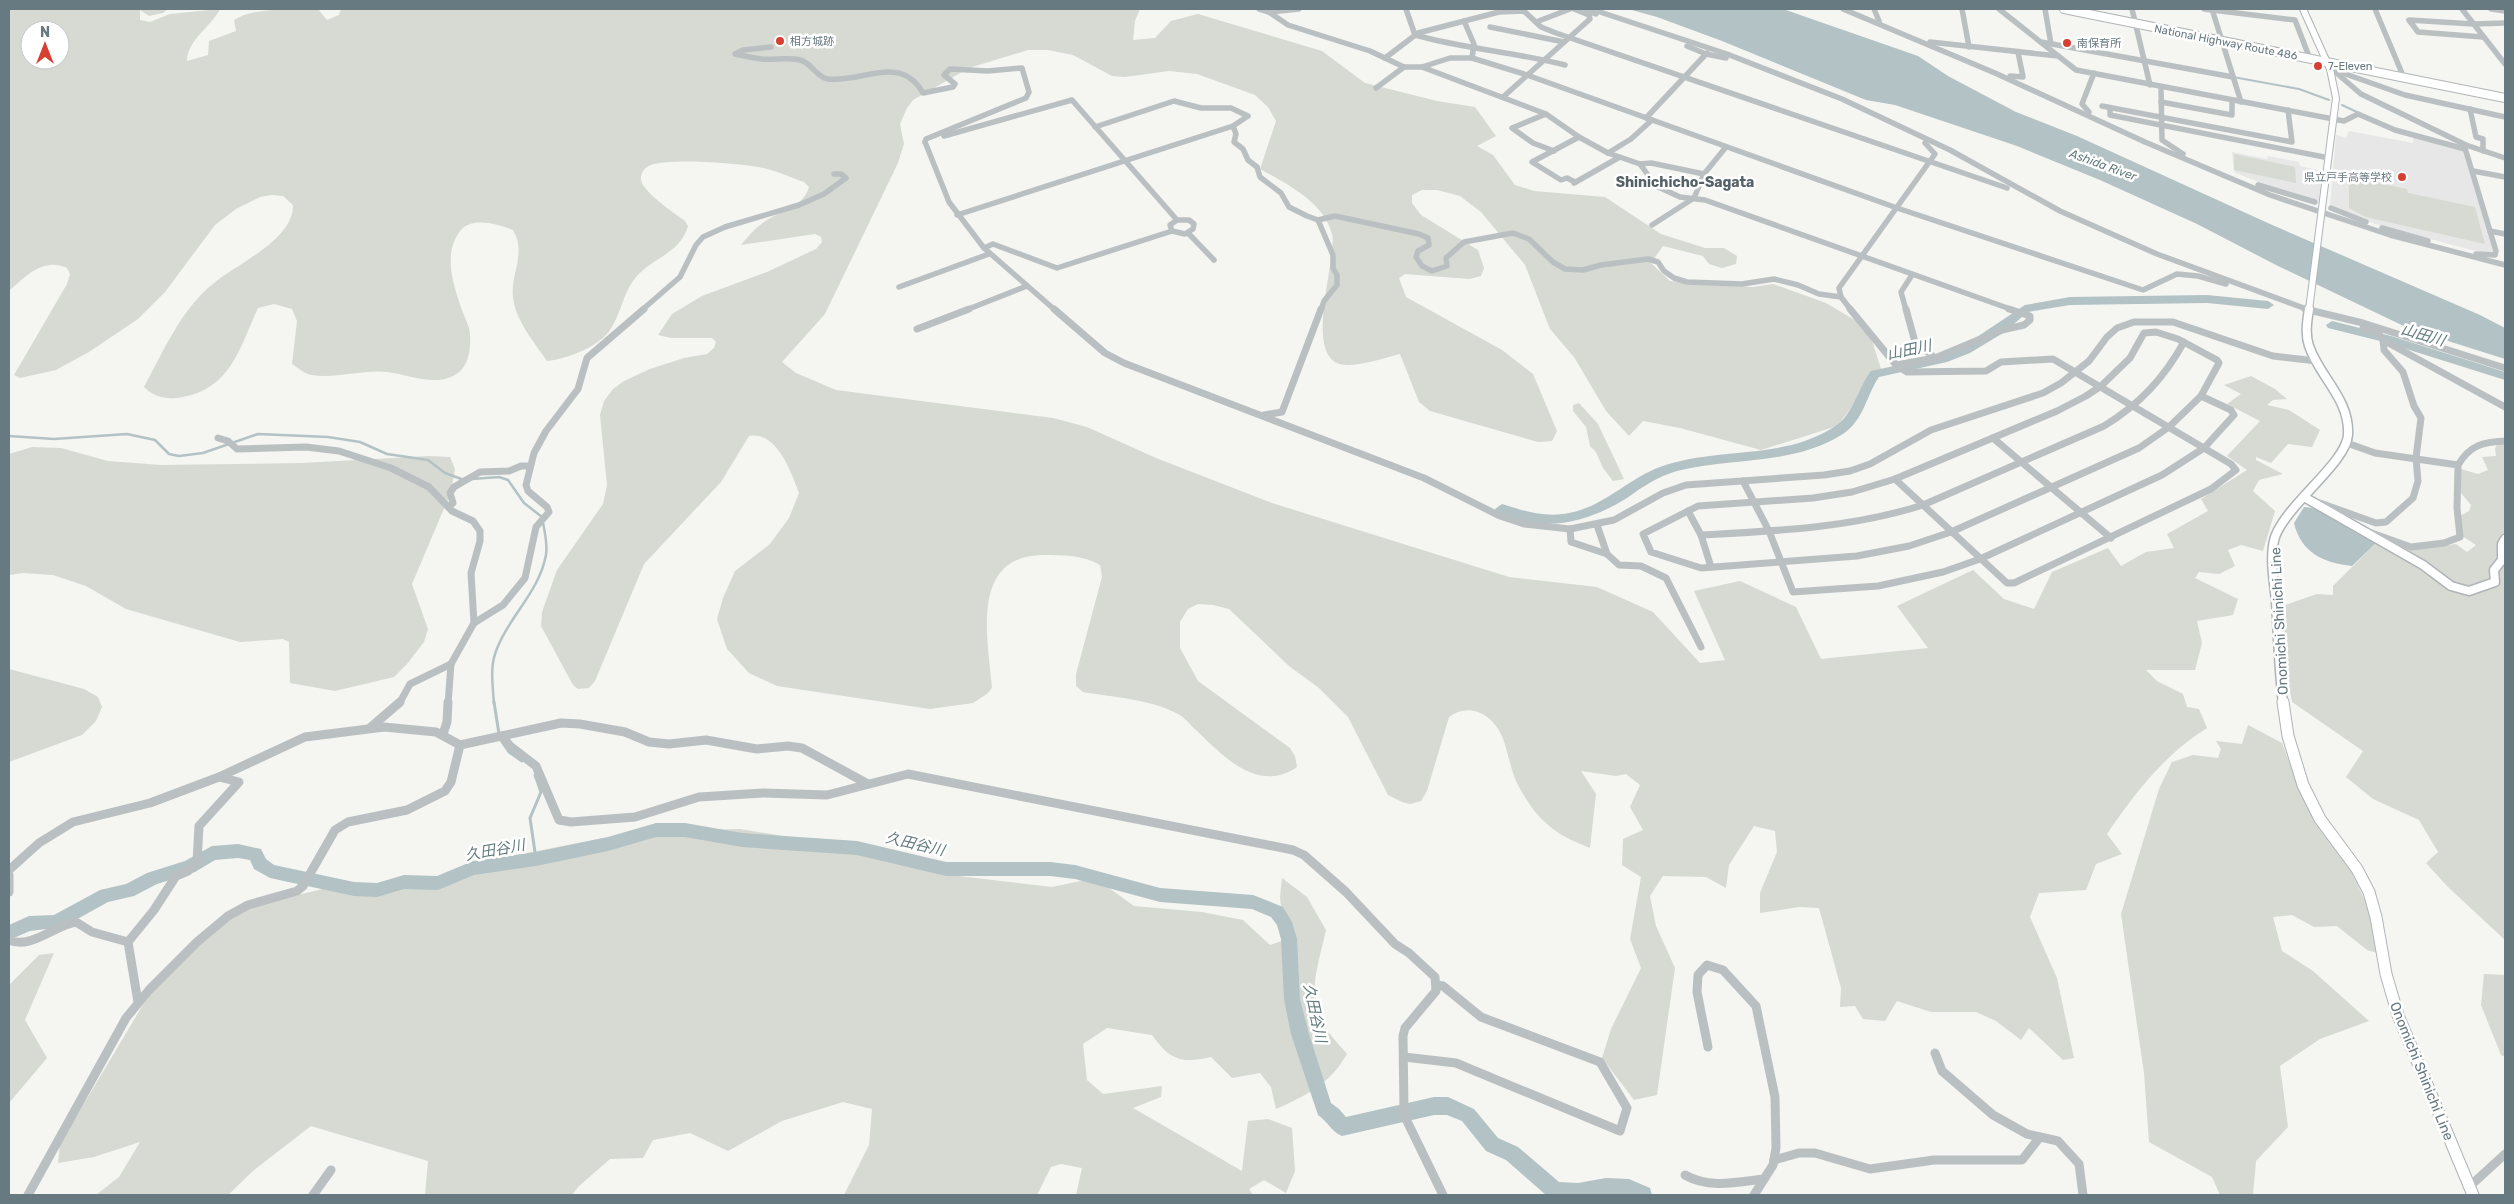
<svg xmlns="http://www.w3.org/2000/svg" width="2514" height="1204" font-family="Rubik,'Noto Sans JP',sans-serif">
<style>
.built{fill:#e6e7e6}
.green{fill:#d6dad2;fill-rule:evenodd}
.water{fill:#b3c2c4}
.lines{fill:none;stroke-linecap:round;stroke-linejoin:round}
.stream-far2{stroke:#b3c2c4;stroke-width:2}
.stream-far1{stroke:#b3c2c4;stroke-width:2.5}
.stream{stroke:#b3c2c4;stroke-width:3}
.river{fill:#b3c2c4;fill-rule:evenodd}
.major-far2-casing{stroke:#aeb4b7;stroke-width:8}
.major-far1-casing{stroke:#aeb4b7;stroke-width:11}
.major-casing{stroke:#aeb4b7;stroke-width:13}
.highway-casing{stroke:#b0b5b7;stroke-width:10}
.minor-far2{stroke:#bac0c2;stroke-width:5.5}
.minor-far1{stroke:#bac0c2;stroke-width:7}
.minor{stroke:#bac0c2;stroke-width:9}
.major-far2{stroke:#fff;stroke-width:6}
.major-far1{stroke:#fff;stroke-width:8}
.major{stroke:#fff;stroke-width:11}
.highway{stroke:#fff;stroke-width:8}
.poi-dot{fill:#d54032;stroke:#fff;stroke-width:2}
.labels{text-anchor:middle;stroke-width:5;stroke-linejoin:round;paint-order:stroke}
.far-poi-label{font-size:11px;fill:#677981;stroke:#fff;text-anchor:start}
.far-street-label{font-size:11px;fill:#677981;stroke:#fff}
.far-water-label{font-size:12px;font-style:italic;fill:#637b7e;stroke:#fff}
.far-quarter-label{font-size:14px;font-weight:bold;fill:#546167;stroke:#fff}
.street-label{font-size:14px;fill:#677981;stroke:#fff}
.water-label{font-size:15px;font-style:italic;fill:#637b7e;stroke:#fff}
</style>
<rect width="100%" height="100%" fill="#f5f5f2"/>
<!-- built -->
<g class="built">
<path d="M2349,131L2413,143V136L2464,149L2494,252L2487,254L2378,225L2330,206L2336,135L2346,138Z"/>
<path d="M2232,152L2267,159L2268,156L2299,162L2300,166L2322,171L2319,200L2316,201L2283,192L2234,172Z"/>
</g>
<!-- green -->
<g class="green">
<path d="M9,9H168L163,13L149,16L140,10V20L150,22L170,14L220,9C212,26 187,40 187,61L208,55L209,41L236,31L234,20C255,7 291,10 315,9H318L327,20L339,15L341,9H1140L1135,21L1133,40L1155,38L1171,21L1198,14L1322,51L1365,83L1437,101L1475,107L1496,136L1477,146L1493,155L1515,185L1534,191L1605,197L1661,234L1705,248H1724L1737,256L1736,264L1722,268L1709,264L1703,256L1663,246L1651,263L1670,281L1753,287L1773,284L1826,303L1868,328L1881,369L1837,426L1761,450L1680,428L1643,421L1629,436L1606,411L1574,357L1550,329L1525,265L1481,212L1460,196L1437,190H1422L1412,195V203L1421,215L1478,250L1484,268L1481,276L1469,279L1405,274L1399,278L1406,297L1502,350L1533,374L1557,431L1552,441L1538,442L1430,411L1419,402L1400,354C1384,358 1364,365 1347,365C1299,365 1338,259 1332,234C1324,202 1286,183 1260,169L1276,121L1268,107L1255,95L1197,74L1169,71L1125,77L1112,76L1073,55L1048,50H1028L969,68L913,100L907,108L900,124L904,144L898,163L825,314L782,362L796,373L836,390L1053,418L1087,427L1156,458L1272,503L1509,577L1597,587L1653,612L1700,663L1725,660L1694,591L1740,581L1796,607L1821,659L1928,648L1897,606L1973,570L2004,599L2034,609L2052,572L2108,548L2121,566L2146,552L2174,548L2167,534L2208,511L2201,499L2247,470L2227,456L2260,421L2227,404L2241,394L2224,385L2251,376L2275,389L2287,399L2273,400L2267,405L2289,410L2320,430L2312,447L2288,444L2271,463L2256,457V460L2283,474L2259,480L2253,491L2275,511L2263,551L2241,545L2228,550L2235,566L2219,574L2199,572L2195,578L2238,599L2233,615L2197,621L2202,643L2195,670H2146L2157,681L2183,694L2187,707L2199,709L2207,728C2165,754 2134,794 2107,834L2122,854L2096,864L2086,890L2039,893L2030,917L2057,978L2074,1058L2063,1060L2029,1028L2021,1040L1996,1021L1976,1012H1931L1897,1001L1885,1021L1863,1019L1855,1006L1840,1007L1841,988L1819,908L1799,907L1760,913V893L1777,852L1775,831L1754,826L1729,865L1726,888L1706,877L1663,876L1650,896L1656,926L1675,968L1657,1095L1634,1100L1602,1058L1611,1029L1641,968L1630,939L1641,877L1622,865L1623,839L1643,830L1630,807L1640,785L1626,774L1616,776L1581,771L1596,794L1590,848C1566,838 1554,833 1536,813C1530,805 1522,793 1517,783C1510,768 1508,751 1502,736C1492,714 1469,702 1449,717L1427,791L1421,801L1410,804L1402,802L1388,795L1348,717L1319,688L1289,666L1229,609L1213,605L1198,604L1188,609L1180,622V648L1198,681L1290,748L1295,756L1297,767C1258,794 1223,756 1196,730C1190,725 1184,716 1176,713C1149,699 1112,697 1083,692L1076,686V674L1102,577L1100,565C1084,555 1062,555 1043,555C969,556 988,639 992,688L987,694L973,703L930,709L777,686L749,673L727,649L717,619L723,598L735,571L770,544L789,518L799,493C791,472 777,431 749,436L721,482L644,564L595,681L589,688L578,689L573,685L541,626L542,612L557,570L603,504L607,485L600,415L604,401L613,389L624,381L650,369L684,358L707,354L714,348L716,342L712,338H671L658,335L672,314L702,296L767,272L816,249L822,242L821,237L815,234L741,245C748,236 756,227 767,220C783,210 803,207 809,187L804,182C789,177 773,169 757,167C736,163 669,158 651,165C645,167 640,173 641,180C643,192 674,213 685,221L688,226C680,255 649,258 633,281C621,298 619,324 603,338C589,350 565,359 547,361C535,343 515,320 513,297C510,275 527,253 513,230C499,224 471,216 460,231C442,255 454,287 463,313C466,320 470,328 470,335C471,347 469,365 458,373C438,388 409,375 388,372C363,369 336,379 312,375C305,374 298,368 292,364L297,321L292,309L274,304L258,308C240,347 231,388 183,397C168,400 155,398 144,387C163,352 181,309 214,283C237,264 294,239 293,205L283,196L272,195L260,197L236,209L215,225L165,292L138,319L89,352L56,370L20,378L14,375L67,284L70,274L67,268C43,257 26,276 9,291ZM30,30H60V60H30Z"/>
<path d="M2234,154L2295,167L2296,183L2234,170Z"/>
<path d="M2349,177L2407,189L2408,193L2475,207L2485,244L2366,217L2349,208Z"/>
<path d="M1579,403L1598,424L1624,479L1613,481L1603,468L1596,452L1590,446L1586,427L1573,411V405Z"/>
<path d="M2505,442V940L2448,887L2426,863L2438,852L2419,820L2373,799L2346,777L2363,751L2292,702L2285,667L2282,606L2317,594L2333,595V586L2376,543L2424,548L2456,544L2467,552L2476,545L2462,536L2460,516L2469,511L2471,505L2461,493V469L2478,474L2488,470L2482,457L2496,456L2495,448L2498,443Z"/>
<path d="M32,447L61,448L108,461L161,465L302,463L429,456L450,457L455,469L451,492L412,584L428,629L424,642L407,664L394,677L335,691L290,683L289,642L283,639L240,642L126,609L86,586L53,575L23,573L9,575V454Z"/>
<path d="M9,669L84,689L98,697L102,707L96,721L82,735L9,762Z"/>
<path d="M2248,725L2282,743L2302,796L2352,873L2371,913L2377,953L2367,950L2337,926L2314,927L2292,915L2273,917L2282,951L2313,971L2369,1021L2320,1039L2280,1066L2288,1127L2256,1161L2253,1195H2220L2212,1177L2149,1142L2144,1073L2121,914L2159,789L2172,762L2193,755L2218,758L2221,749L2216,741L2242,744Z"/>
<path d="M740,829L839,845L950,875L1052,887L1095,878L1134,906L1202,912L1243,920L1270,945L1285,940L1280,897L1282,878L1307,897L1326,930C1321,953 1310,986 1316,1008C1320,1025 1336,1041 1347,1054C1329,1085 1307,1095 1276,1109L1271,1087L1260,1073L1232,1078L1211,1057C1181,1064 1170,1060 1152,1035L1107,1028L1083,1044L1087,1080L1103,1094L1162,1086L1161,1097L1133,1108L1242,1171L1248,1121L1268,1119L1292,1128L1295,1171L1286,1193L1264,1180L1249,1189L1253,1195H1076L1082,1168L1061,1164L1051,1167L1037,1195H844L869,1145L872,1109L843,1102L782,1121L728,1151L690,1133L653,1140L643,1158L610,1159L578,1187L572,1195H425L428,1161L311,1126L254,1170L228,1195H96L119,1177L140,1142L94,1157L58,1163L60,1144L144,1003L169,970L234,914L252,906L331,887H348L370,891L405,884L441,885L465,873L490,867L527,853L603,838L699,830Z"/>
<path d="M54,953L25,1020L47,1058L9,1103V985L39,955Z"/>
<path d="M2484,974L2505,975V1057L2501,1055L2481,1005Z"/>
</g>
<!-- water -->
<g class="water">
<path d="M1628,9H1783L1918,56L1948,76L2016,112L2077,136L2270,224L2480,315L2505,328V359L2410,329L2278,266L2197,224L2100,180L2017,146L1895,105L1866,100L1722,41L1657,17Z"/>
<path d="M2304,507C2324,507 2361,530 2376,543L2352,566C2324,563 2301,553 2294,523Z"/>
</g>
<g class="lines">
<!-- stream-far2 -->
<g class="stream-far2">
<path d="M2233,77L2299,89L2329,100"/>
<path d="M2342,105L2359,113"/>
</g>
<!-- stream-far1 -->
<g class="stream-far1">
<path d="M9,436L54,439L127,434L155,440L169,454L179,456L203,453L258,434L328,437L360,442L387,454L428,460L445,473L464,480"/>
<path d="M472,479L499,477L508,480L524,503L542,517C544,529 548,543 546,555C539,593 507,618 495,654C490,669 493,688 494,704"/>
</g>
<!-- stream -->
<g class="stream">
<path d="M494,702L499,734"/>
<path d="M500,739L509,752L522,761"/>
<path d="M535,775L541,792L530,818L536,859"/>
</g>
<!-- river -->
<g class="river">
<path d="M2207,295L2268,301L2274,305L2268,309L2207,303L2070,305L2028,312L2003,333L1970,353L1947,362L1879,377C1866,396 1864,420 1843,434C1792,466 1732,457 1677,471C1659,476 1642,487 1627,498C1593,519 1558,530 1519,520C1511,518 1499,516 1495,509L1502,504C1524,511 1545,518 1569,513C1603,507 1628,479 1660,467C1717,446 1781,461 1834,427C1854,414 1857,390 1871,371L1940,356L1962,347L2025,305L2070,297Z"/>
<path d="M2332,321L2391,336L2505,372V380L2384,342L2328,328L2326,325Z"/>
<path d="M656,823H685L742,833L857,841L946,862H1050L1075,865L1160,888L1253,895L1283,907L1292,922L1297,939L1300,999L1309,1034L1331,1103L1339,1109L1346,1117L1434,1097H1448L1474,1109L1498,1138L1518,1147L1559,1182L1578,1183L1606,1178L1629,1179L1650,1188L1652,1195H1546L1506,1160L1486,1151L1462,1121L1447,1115H1434L1342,1136C1332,1132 1327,1121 1318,1115L1291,1034L1284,999L1281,939L1277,925L1271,917L1252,909L1160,902L1075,879L1050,876H946L857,855L742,847L685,837H656L608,851L536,866L474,875L438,890L404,889L377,897L354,896L270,878L254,869L250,860L238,858L215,860L195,872L157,884L134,896L108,902L63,927L30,931L9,940V925L29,916L54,915L100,890L126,884L147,873L185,861L212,846L238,844L261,849L266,859L274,865L354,882L377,883L404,875L437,876L473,861L536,852L608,837Z"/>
</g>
<!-- major-far2 casing -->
<g class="major-far2-casing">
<path id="major-far2" d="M2303,9L2330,69L2336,98L2309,310"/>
</g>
<!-- major-far1 casing -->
<g class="major-far1-casing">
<g id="major-far1">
<path d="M2304,497L2423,565L2451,586L2469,591L2495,582L2494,570L2502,560V544L2505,539"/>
<path d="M2283,704C2279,669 2278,635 2276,601C2274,581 2269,556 2275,537C2287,504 2346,463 2348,435C2350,399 2320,378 2309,346C2305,334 2307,322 2309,309"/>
</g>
</g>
<!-- major casing -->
<g class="major-casing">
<path id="major" d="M2283,702L2288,736L2303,785L2320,819L2357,869L2369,892L2376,917L2386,974L2398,1015L2473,1195"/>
</g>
<!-- highway casing -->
<g class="highway-casing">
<path id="highway" d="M2064,9L2505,98"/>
</g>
<!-- minor-far2 -->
<g class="minor-far2">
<path d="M1259,9L1269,12L1299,9"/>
<path d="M1406,9L1415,35C1464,49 1516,52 1565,65"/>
<path d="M1581,9L1596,14"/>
<path d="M1591,9L1727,54L1842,99L1950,150L2060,211L2157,254L2309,310"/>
<path d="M1843,9L1995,73L2145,142L2270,195L2390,235L2505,265"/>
<path d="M1874,9L1879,21"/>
<path d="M1962,9L1969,47"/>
<path d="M1999,9L2076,70L2344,121L2358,114L2395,130L2465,149"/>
<path d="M2045,9L2051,44"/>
<path d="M2132,9L2150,85"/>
<path d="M2204,9L2295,20L2310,59"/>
<path d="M2212,9L2241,102"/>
<path d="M2375,9L2404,78"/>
<path d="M2462,9L2505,64"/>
<path d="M2491,9L2505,11"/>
<path d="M1269,12L1288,25L1370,51L1404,67"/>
<path d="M1464,21L1474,44L1472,58L1527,75L1897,208L2143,290L2177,274L2198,276L2226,284"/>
<path d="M1536,22L1570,9"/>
<path d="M1490,27L1564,42"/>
<path d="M2483,37L2418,32L2409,20L2473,24L2505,23"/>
<path d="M1930,42L2058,56"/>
<path d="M2041,42L2233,77"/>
<path d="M1687,46L1706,54L1726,58"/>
<path d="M771,47L743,50L735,54C744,56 753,58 762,59C774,60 788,57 800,60C812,63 816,77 828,79C863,83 900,53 923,93L953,87L955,84L944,75L950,69L988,71L1022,68L1029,92L1026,98L926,139L925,142"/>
<path d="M1385,58L1418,33L1499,12L1524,11L1541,27L1556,33L2007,188"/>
<path d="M1422,67L1450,58H1472"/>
<path d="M2333,70L2361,94L2466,145L2465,148L2496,251L2495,255L2476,254"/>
<path d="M2337,71L2405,95L2505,117"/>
<path d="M2010,76L2023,77L2018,52"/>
<path d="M2161,87L2162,140L2183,154"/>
<path d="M1376,88L1404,67H1422L1546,114L1579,137L1608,153L1640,164L1656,186L1680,197L1705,200L2013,310"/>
<path d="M1503,97L1590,19L1589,15L1574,9"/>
<path d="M2161,102L2232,115V100"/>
<path d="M2102,106L2292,142L2288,110"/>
<path d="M2110,108V115L2329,158"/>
<path d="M2470,109L2476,137L2483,139V151"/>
<path d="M2089,112L2082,104L2094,73"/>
<path d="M1546,114L1512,128L1533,143L1554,151"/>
<path d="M1646,118L1707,53"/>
<path d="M1095,127L1174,101L1201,108H1231L1248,116L1233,126L1236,134L1234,142L1243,149L1248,160L1257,167L1260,177L1281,193L1289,207L1307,216L1318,220L1335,216L1419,234L1428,238L1429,245L1418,251L1416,257L1422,266L1432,271L1447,266L1446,258L1464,242L1513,233L1529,239L1553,262L1565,269L1583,270L1601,265L1648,259L1658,262L1664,271L1674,278L1687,282L1742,284L1774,279L1798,285L1819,294L1841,297"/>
<path d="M944,136L1072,100L1177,220"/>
<path d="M925,142L949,202L984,248L1055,310"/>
<path d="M2466,145L2505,158"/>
<path d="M1608,153L1631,139L1652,120"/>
<path d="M1640,164L1651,163L1704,174"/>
<path d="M2473,171L2505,177"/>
<path d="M1575,182L1567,178L1561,180L1532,162L1579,137"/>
<path d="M1574,183L1618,158"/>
<path d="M2258,185L2315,202"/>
<path d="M2331,208L2366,222"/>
<path d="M957,215L1233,126"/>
<path d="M1177,220H1189L1194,224L1193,229L1185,234L1172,231L1170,225Z"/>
<path d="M1318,220L1333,255V268L1337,275V285L1324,301L1321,310"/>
<path d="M1652,225L1694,198L1704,174L1726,147"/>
<path d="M2382,228L2428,241"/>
<path d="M2490,231L2505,234"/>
<path d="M1188,233L1214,260"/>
<path d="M984,248L993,244L1057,268L1172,231"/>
<path d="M899,287L989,254"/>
<path d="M642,310L680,277L696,245L703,237L725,227L799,205L824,194L846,178L841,174H834"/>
<path d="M966,310L1027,286"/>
<path d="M1851,310L1841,297L1839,288L1935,154L1925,143"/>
<path d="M1906,310L1901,292L1912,275"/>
</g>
<!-- minor-far1 -->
<g class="minor-far1">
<path d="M1054,309L1105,353L1124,363L1424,478L1500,516L1524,524L1570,529L1614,520L1663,493L1686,485L1824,475L1850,471L1870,464L1931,430L2043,393L2061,383L2089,361L2107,337L2117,328L2134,322H2173L2273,356L2316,361"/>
<path d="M1850,309L1896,365L1907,372L1986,371L2001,362L2053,359L2231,464L2236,470L2211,489L2014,583H2007L1895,479"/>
<path d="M1906,309L1915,342L1935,358"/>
<path d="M2305,309L2363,323L2505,368"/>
<path d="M917,329L969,309"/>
<path d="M2156,332L2178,339L2217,360L2219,363L2201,396L2169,427L2139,448L1951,532L1909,546L1857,556L1701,568L1651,552L1643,534L1698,506L1813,498L1852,492L1895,479L2057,411L2086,396L2101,386L2130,358L2144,333Z"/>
<path d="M2383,340L2505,407"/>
<path d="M1896,365L1935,358L2002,330L2024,325L2030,320V316L2009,309"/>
<path d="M1264,415L1282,412L1321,309"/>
<path d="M218,438L228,441L237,449L306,447L339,451L391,468L429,487L452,511L473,521L480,531V541L471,573L474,623"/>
<path d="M1993,438L2111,538"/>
<path d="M2347,443L2375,453L2458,465C2470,445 2483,442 2505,441"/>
<path d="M1743,481L1769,531L1793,592L1878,586L1943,572L1980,559L2162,475L2204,448L2234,415L2231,410L2201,396"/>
<path d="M2320,503L2376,523L2386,522L2413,498L2418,481L2416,458L2421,418L2414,406L2403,372L2384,350L2383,340L2379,334L2363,328"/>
<path d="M449,506L453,503L450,493L454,487L480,472L509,471L521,466H529"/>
<path d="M1688,511L1701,535L1711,567"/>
<path d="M1597,525L1607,554"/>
<path d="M1570,529L1571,542L1607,554L1619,565L1641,566L1666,578L1701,647"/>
<path d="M2366,531L2411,547L2444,543L2460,537L2457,508L2458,465"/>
<path d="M1701,535C1776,531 1851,528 1923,505L2104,426C2140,404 2164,378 2184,342"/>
<path d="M399,704L410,684L451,664L474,623L503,605L525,578L536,527L549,512L547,507L528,491L526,485L534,453L546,431L578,389L587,358L644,309"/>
<path d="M448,704L451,664"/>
</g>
<!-- minor -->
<g class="minor">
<path d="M370,728L400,702"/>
<path d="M443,734L447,722L448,702"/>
<path d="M502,736L510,746L536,766L559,820L571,822L635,817L699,797L763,793L827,795L908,774L1293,850L1304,855L1346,892L1395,944L1409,953L1435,977L1436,991L1405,1028L1403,1036L1404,1110L1405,1117L1443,1195"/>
<path d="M9,870L39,843L73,822L150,803L219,777L305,737L384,727L436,732L460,745L561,723L580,724L625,732L649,742L669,744L706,740L757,749L788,746L802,748L868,784"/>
<path d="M9,875V892"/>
<path d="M9,940C30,950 55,925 76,922L92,932L128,942L138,1002"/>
<path d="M128,942L154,910L176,876L188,871L197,862L199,826L239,782L219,777"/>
<path d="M1708,1047L1697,992L1698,975L1707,965L1723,970L1756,1006L1775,1097L1776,1148L1773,1165L1754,1195"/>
<path d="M1935,1053L1942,1071L1993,1115L2027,1134L2058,1141L2079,1164L2083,1195"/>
<path d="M1404,1057L1456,1063L1620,1131L1627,1108L1600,1062L1481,1017L1443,986L1437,985"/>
<path d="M1774,1160L1799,1153H1815L1870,1169L1934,1160H2022L2040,1137"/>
<path d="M1685,1175C1709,1189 1738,1182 1764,1179"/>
<path d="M2469,1187L2505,1154"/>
<path d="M28,1195L126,1018L149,990L197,942L228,916L248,905L297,891L303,886L335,830L348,822L407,810L445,791L451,782L460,745"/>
<path d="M313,1195L331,1170"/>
</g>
<!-- major-far2 -->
<use href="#major-far2" class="major-far2"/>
<!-- major-far1 -->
<use href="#major-far1" class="major-far1"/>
<!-- major -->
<use href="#major" class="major"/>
<!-- highway -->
<use href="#highway" class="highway"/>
</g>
<!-- markers -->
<g class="poi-dot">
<circle cx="780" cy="41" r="5"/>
<circle cx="2067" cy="43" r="5"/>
<circle cx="2318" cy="66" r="5"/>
<circle cx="2402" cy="177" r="5"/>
</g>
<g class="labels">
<!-- far-poi labels -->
<g class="far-poi-label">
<text x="790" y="45">相方城跡</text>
<text x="2077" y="47">南保育所</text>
<text x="2328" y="70">7-Eleven</text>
<text x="2392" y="181" text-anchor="end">県立戸手高等学校</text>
</g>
<!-- far-street labels -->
<g class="far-street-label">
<text transform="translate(2226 42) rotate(11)" y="4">National Highway Route 486</text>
</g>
<!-- far-water labels -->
<g class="far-water-label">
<text transform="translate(2103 165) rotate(20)" y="4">Ashida River</text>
</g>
<!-- far-quarter labels -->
<g class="far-quarter-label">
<text x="1685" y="187">Shinichicho-Sagata</text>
</g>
<!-- street labels -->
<g class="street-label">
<text transform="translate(2279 621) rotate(-93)" y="5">Onomichi Shinichi Line</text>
<text transform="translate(2422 1071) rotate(68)" y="5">Onomichi Shinichi Line</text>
</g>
<!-- water labels -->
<g class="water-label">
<text transform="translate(2423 335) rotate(16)" y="5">山田川</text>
<text transform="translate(1909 350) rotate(-12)" y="5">山田川</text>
<text transform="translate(915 844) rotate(13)" y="5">久田谷川</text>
<text transform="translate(495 850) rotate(-10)" y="5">久田谷川</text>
<text transform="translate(1315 1013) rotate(78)" y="5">久田谷川</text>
</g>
</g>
<!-- border -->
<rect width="2514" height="1204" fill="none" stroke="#677981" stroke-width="20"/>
<!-- north arrow -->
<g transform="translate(45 45)"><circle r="24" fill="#ffffff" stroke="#c2c9cd"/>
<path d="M0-4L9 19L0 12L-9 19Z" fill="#d54032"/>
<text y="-8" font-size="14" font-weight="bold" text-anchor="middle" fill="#677981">N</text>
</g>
</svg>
